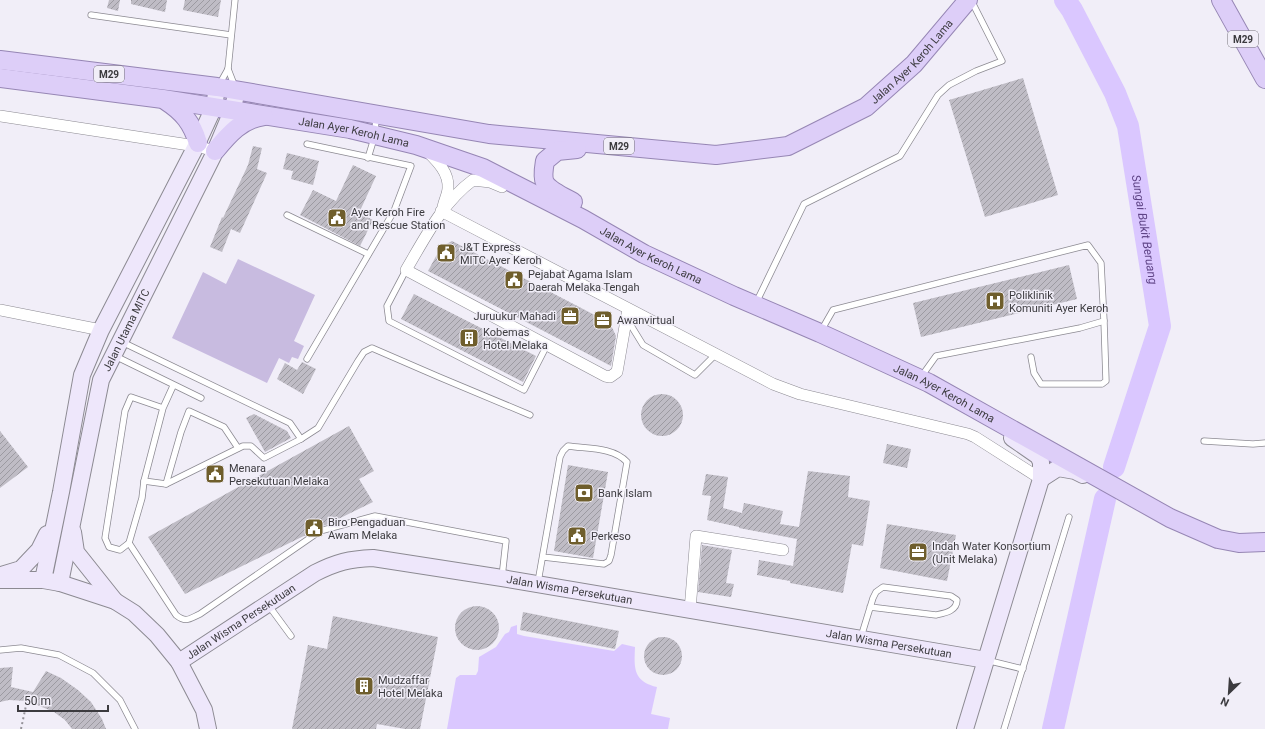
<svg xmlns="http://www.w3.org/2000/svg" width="1265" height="729" font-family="Roboto,sans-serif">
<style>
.grass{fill:#c8bbe0}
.water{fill:#dac7ff}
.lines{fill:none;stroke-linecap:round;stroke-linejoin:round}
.river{stroke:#dac7ff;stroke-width:22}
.building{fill:url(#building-hatch)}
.lane-casing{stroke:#8c8a92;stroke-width:7}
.street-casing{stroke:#8c8a92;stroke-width:12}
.secondary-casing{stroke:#8c8a92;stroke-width:18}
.primary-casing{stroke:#9686b4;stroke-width:20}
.path{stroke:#949298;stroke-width:2;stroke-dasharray:2 3;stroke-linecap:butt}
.lane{stroke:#fff;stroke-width:5.5}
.street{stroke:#fff;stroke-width:11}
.secondary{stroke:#eee7fb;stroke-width:16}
.primary{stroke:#ddcef8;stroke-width:18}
.labels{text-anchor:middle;stroke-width:3;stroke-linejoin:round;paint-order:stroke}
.shield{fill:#f1eef8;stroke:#727176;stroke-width:1}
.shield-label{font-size:10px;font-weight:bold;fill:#3c3b3f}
.street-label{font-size:11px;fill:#3c3b3f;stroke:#f1eef8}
.poi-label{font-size:11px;fill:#3c3b3f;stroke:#f1eef8;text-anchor:start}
.water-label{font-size:12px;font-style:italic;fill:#5f4487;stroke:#f1eef8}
</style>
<defs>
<pattern id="building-hatch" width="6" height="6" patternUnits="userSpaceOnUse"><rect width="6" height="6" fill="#bfbcc5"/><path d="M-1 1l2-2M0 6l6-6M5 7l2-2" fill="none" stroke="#9c9aa1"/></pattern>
</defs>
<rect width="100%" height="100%" fill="#f1eef8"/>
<!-- grass -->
<path class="grass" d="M238,259L315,295L294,341L304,346L298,359L292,357L289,363L279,358L267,383L172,338L203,272L226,284Z"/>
<!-- water -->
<path class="water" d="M517,625V634L524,636L614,651L622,644L635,647C634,668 633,681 657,687L651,714L670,718L668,729H447L456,678L460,675H476L478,671L479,657L496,647L505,634L509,632L511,627Z"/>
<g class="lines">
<!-- river -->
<g class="river">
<path id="s1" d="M1065,0L1072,10L1115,93L1128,126L1160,326L1114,467"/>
<path d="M1053,729L1105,499"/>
</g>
</g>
<!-- building -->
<g class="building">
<path d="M109,0H120L118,11L107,8Z"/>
<path d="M131,0H167L165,12L131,4Z"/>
<path d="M185,0H221L218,17L183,10Z"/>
<path d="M1023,78L1058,195L985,217L949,100Z"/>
<path d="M253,146L262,148L257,169L267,173L240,233L231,229L222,252L210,247L222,217L223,218L248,165Z"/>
<path d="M287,153L319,161L313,185L291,179L293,171L283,169Z"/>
<path d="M353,165L376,176L359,213L373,220L360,246L300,215L313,190L336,201Z"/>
<path d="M452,241L610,323L616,336L611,366L428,271L441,247Z"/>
<path d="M1069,265L1077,299L921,337L913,303Z"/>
<path d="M414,294L536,356L523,382L401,319Z"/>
<path d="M302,362L316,369L303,394L277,379L285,363L297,370Z"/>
<circle cx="662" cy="415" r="21"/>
<path d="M254,414L287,431L291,438L265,452L246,418Z"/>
<path d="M349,426L374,471L359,479L373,502L326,525L318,527L310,533L185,594L148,537Z"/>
<path d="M0,431L28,467L0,488Z"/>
<path d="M887,444L911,449L907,468L883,463Z"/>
<path d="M568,465L608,472L593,558L554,551Z"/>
<path d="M808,471L850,476L848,497L870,501L863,546L852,544L843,593L790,583V581L757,575L759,560L793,566L797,539L739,528V527L707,520L711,496L702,495L706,474L728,477L723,508L742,513L744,503L783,511L780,524L799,527Z"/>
<path d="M887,524L956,535L947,581L880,568Z"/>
<path d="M702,545L732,550L726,583L734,584L731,597L698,592Z"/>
<circle cx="477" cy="628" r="22"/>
<path d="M523,612L619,631L615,649L520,630Z"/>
<path d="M333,616L438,637L420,729H405L377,724L376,729H292L308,645L327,649Z"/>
<circle cx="663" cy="656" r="19"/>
<path d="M13,667L11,687L33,692L46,671L61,678L78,690L91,702L102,719L106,729H72L65,720L54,712L35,704L27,701L9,700L0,702V668Z"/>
</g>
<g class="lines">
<!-- lane casing -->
<g class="lane-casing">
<g id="lane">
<path d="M91,15L231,35"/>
<path d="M228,69L235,87"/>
<path d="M219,85L228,69L235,0"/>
<path d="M307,144L411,166L394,211L307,359"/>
<path d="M368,158L375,135L376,116"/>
<path d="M287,215L368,254"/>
<path d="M406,270L387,306L389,321L524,390L547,345"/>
<path d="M756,303L804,204L900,156L938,95L949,85L976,71L1002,61L971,0"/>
<path d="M627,319L643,345L695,375L716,354"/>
<path d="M821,331L833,310L1088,245L1101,263L1104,321L1080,328L936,356L921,377"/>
<path d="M122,342L290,423L301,439"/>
<path d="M115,356L201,398"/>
<path d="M1031,357L1034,373L1041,384H1102L1106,381L1104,321"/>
<path d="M163,408L131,397L125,411L105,538L109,547L120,550L129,543L142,498L144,481L163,408L173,386"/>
<path d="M1204,441L1253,444L1265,443"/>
<path d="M144,481L166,484L243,446H251L264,458L301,439L318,428L358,361L364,352L372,348L439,377L530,415"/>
<path d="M166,484L181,432L189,411L224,427L238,448"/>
<path d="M129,543L176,615C186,623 189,619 200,614L320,531L375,516L506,541L502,577"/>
<path d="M538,582L560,457L563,451L568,446C588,449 613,447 627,462L611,555L609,561L604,564L543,557"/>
<path d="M269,606L291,636"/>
<path d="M861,637L873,598L876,592L883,587L951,596L957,600C957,611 945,613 936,615L870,607"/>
<path d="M0,650L21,648L59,655L93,673L120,700L135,729"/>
<path d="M986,660L1023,669"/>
<path d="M1004,729L1069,517"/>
</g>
</g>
<!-- street casing -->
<g class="street-casing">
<g id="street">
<path d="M0,116L196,146L215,151"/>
<path d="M428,152C438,162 449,173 448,188C448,194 444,201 443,207"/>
<path d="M502,187L490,182L473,180C442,203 425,238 406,270L605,376L610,377L617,372L628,309"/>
<path d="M441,211L773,384L800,394L968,434L975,437L1041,479"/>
<path d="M0,310L101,330"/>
<path d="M690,610L696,536L783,550"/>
</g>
</g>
<!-- secondary casing -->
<g class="secondary-casing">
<g id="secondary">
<path d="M1041,479L1058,468L1075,471L1083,475"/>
<path d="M73,532L76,552L115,601"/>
<path d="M1,575L21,569L39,550L47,534"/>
<path d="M0,580H43L60,583L115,601L134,613L157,635L179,662L204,710L208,729"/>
<path d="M43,580L61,492L82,375L101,330L196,146L214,107L217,87"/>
<path id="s2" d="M60,583L101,380L213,156L232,111L237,91"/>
<path id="s3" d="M179,662L315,573C337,562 349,559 373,558L502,578L986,660"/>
<path d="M965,729L1041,479V462L1038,456L1012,438"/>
</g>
</g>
<!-- primary casing -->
<g class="primary-casing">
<g id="primary">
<path d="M1221,0L1265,79"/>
<path id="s4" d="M0,60L217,87L489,134L716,155L788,146L866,107L914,64L968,0"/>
<path id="s5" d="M0,78L163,99L350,129L416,145L483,168L583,219L644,254L734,296L820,333L929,383L1170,518L1218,539L1239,543L1265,542"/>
<path d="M166,101C183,112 192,123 198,143"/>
<path d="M215,151C229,134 242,119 264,116"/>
<path d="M573,202C566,198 550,191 545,183C542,177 544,167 545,161L557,151L577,149"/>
</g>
</g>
<!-- path -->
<path class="path" d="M21,729L27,701"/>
<!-- lane -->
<use href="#lane" class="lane"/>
<!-- street -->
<use href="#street" class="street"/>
<!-- secondary -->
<use href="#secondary" class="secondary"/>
<!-- primary -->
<use href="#primary" class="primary"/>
</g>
<!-- icons -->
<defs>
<g id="civic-square" transform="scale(1)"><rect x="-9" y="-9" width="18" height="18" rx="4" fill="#6f5e2c" stroke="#f1eef8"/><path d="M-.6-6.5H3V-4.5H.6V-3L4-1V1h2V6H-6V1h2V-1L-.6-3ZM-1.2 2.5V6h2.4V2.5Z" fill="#fff"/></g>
<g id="hospital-square" transform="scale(1)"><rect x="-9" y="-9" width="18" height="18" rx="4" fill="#6f5e2c" stroke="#f1eef8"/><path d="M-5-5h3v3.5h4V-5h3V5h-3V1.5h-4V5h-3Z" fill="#fff"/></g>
<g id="office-square" transform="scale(1)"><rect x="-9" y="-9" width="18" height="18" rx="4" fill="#6f5e2c" stroke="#f1eef8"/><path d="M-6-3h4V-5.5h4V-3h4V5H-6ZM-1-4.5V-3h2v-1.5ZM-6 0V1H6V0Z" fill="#fff"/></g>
<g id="building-square" transform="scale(1)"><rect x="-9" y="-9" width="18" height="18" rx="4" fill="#6f5e2c" stroke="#f1eef8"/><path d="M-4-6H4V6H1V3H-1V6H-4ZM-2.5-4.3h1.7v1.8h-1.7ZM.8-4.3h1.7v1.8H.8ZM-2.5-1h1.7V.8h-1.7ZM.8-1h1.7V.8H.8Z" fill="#fff"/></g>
<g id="bank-square" transform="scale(1)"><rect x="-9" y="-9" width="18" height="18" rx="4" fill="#6f5e2c" stroke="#f1eef8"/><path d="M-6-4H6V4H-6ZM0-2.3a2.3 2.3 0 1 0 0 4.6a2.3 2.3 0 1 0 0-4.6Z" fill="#fff"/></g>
</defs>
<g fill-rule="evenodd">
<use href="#civic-square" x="337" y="218"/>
<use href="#civic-square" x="446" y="253"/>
<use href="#civic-square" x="514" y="280"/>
<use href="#hospital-square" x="995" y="301"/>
<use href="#office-square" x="570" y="316"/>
<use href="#office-square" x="603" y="320"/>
<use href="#building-square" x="469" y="338"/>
<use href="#civic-square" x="215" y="474"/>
<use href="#bank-square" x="584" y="493"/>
<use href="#civic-square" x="314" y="528"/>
<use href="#civic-square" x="577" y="536"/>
<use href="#office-square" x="918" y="552"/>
<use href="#building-square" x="364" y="686"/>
</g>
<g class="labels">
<!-- shield labels -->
<g class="shield">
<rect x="1228" y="31" width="30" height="16" rx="3"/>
<rect x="94" y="66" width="30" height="16" rx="3"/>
<rect x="604" y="138" width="30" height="16" rx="3"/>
</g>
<g class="shield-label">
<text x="1243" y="43">M29</text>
<text x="109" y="78">M29</text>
<text x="619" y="150">M29</text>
</g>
<!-- street labels -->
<g class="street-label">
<text dy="4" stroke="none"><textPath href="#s4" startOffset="947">Jalan Ayer Keroh Lama</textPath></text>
<text dy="4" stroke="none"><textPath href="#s5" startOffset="358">Jalan Ayer Keroh Lama</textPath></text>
<text dy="4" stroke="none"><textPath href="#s5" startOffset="682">Jalan Ayer Keroh Lama</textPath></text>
<text dy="4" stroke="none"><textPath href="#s2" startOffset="263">Jalan Utama MITC</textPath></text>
<text dy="4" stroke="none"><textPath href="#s5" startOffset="1006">Jalan Ayer Keroh Lama</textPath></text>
<text dy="4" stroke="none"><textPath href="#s3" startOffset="422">Jalan Wisma Persekutuan</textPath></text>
<text dy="4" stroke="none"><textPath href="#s3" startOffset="74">Jalan Wisma Persekutuan</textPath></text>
<text dy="4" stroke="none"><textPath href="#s3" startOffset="746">Jalan Wisma Persekutuan</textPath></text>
</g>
<!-- poi labels -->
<g class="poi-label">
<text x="351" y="216">Ayer Keroh Fire<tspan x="351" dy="13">and Rescue Station</tspan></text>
<text x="460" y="251">J&amp;T Express<tspan x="460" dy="13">MITC Ayer Keroh</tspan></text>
<text x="528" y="278">Pejabat Agama Islam<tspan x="528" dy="13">Daerah Melaka Tengah</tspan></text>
<text x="1009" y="299">Poliklinik<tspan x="1009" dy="13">Komuniti Ayer Keroh</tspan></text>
<text x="556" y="320" text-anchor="end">Juruukur Mahadi</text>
<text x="617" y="324">Awanvirtual</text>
<text x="483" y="336">Kobemas<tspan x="483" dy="13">Hotel Melaka</tspan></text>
<text x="229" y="472">Menara<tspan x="229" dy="13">Persekutuan Melaka</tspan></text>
<text x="598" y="497">Bank Islam</text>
<text x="328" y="526">Biro Pengaduan<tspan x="328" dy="13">Awam Melaka</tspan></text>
<text x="591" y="540">Perkeso</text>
<text x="932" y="550">Indah Water Konsortium<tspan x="932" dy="13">(Unit Melaka)</tspan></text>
<text x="378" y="684">Mudzaffar<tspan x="378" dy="13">Hotel Melaka</tspan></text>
</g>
<!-- water labels -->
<g class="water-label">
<text dy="4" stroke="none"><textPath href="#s1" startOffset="246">Sungai Bukit Beruang</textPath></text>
</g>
</g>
<!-- north arrow -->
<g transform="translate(1229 693) rotate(205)" stroke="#f1eef8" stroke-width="3" paint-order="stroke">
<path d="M0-3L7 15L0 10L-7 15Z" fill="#3c3b3f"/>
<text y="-6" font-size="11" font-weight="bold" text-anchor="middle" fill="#3c3b3f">N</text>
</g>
<!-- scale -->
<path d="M18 705v6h90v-6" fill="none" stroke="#3c3b3f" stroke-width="2"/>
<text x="24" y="705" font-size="12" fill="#3c3b3f" stroke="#f1eef8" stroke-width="3" paint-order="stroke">50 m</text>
</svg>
